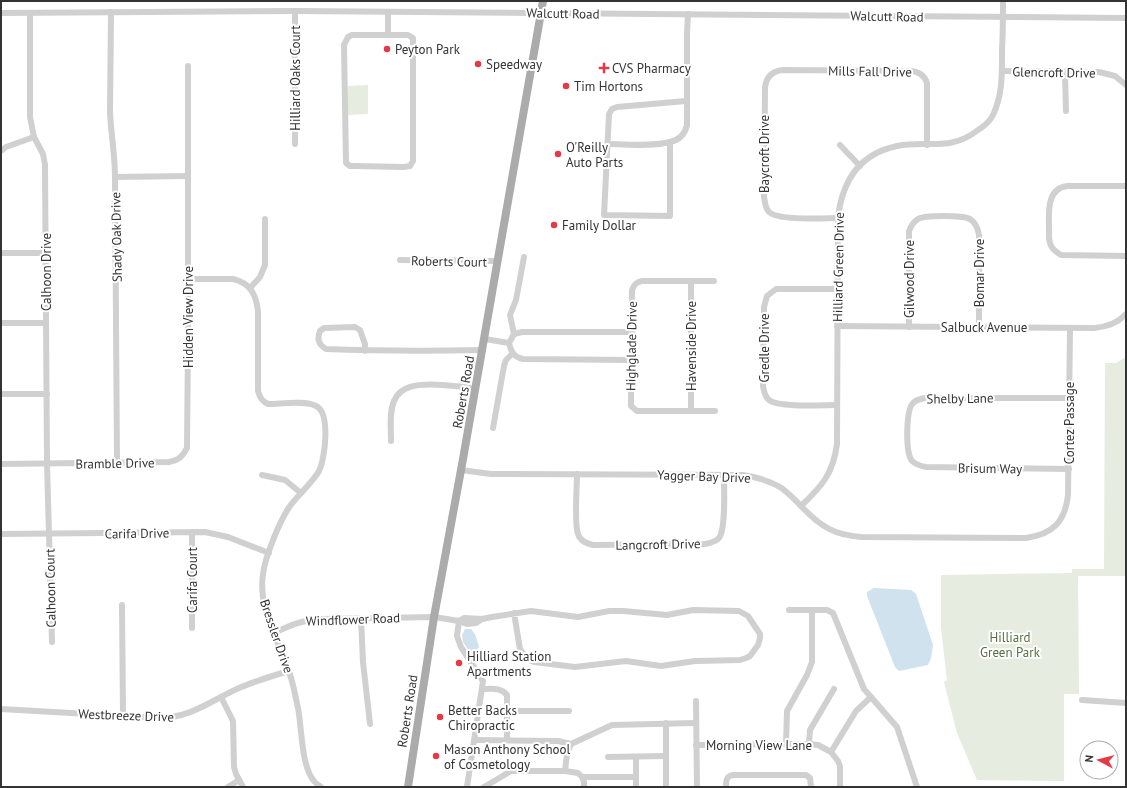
<svg xmlns="http://www.w3.org/2000/svg" width="1127" height="788" font-family="'PT Sans',sans-serif">
<style>
.green{fill:#e6ecdf}
.water{fill:#cfe2ee}
.lines{fill:none;stroke-linecap:round;stroke-linejoin:round}
.minor{stroke:#d0d0d0;stroke-width:6}
.major{stroke:#ababab;stroke-width:8}
.poi-dot{fill:#e63946;stroke:#fff;stroke-width:1.5}
.labels{text-anchor:middle;stroke-width:4;stroke-linejoin:round;paint-order:stroke}
.street-label{font-size:13px;fill:#333;stroke:#fff}
.poi-label{font-size:13px;fill:#333;stroke:#fff;text-anchor:start}
.park-label{font-size:13px;fill:#56703f;stroke:#fff}
</style>
<rect width="100%" height="100%" fill="#fff"/>
<!-- green -->
<g class="green">
<path d="M368,85V114L348,115V86Z"/>
<path d="M1126,357V576H1078L1079,694H1064V781L977,780L957,733L944,682L947,680L941,628V575L1072,573V569H1104L1105,363H1116Z"/>
</g>
<!-- water -->
<g class="water">
<path d="M874,588L911,590L916,594L933,645L931,658L928,665L899,671L895,667L867,596V592Z"/>
<path d="M465,629H471L475,634L479,647L476,651H469L463,642L462,635Z"/>
</g>
<g class="lines">
<!-- minor -->
<g class="minor">
<path d="M295,11V144"/>
<path d="M111,12L110,112C111,134 115,155 115,177L117,462"/>
<path d="M388,12V35"/>
<path d="M1,13L295,11L1126,18"/>
<path d="M30,13V117L34,137L43,154L45,165L47,463L52,642"/>
<path d="M352,35H408L413,38V161L410,166L404,167L355,166H350L346,163L344,45L348,37Z"/>
<path d="M1002,71L1099,72L1115,76L1126,85"/>
<path d="M1065,72L1066,111"/>
<path d="M670,142V216L604,215L609,114L612,109L617,107L686,101"/>
<path d="M607,144C627,144 650,147 670,142C679,140 685,134 687,125V34L688,14"/>
<path d="M840,145L860,166"/>
<path d="M1,151L6,147L34,137"/>
<path d="M115,177L188,176"/>
<path d="M1126,186H1068C1043,188 1050,220 1049,238C1050,247 1053,250 1061,255L1126,256"/>
<path d="M838,218C824,218 778,221 769,212C765,208 765,202 764,197L765,88C766,77 772,71 783,70L909,71C918,71 924,74 927,83V145"/>
<path d="M1,253H45"/>
<path d="M400,260L498,261"/>
<path d="M189,279H233C250,283 256,294 258,311V391C260,398 262,401 268,404C281,404 305,400 316,406C331,413 325,459 319,471C313,482 297,496 290,506C280,520 265,557 263,574C258,608 277,638 288,669C293,681 295,695 298,708C302,728 301,766 314,781C315,783 319,785 321,787"/>
<path d="M714,281H642C636,282 634,285 632,290L631,402V406L637,411H715"/>
<path d="M250,288L260,277L265,265V219"/>
<path d="M1,323H46"/>
<path d="M837,326L1094,328C1106,327 1118,323 1126,314"/>
<path d="M909,327V231C911,226 913,222 918,219C925,215 962,215 970,219C976,223 978,229 979,235V327"/>
<path d="M514,334L510,315L516,300L524,257"/>
<path d="M485,339L509,343C511,352 514,357 523,359L631,360"/>
<path d="M509,343L514,334L522,332H632"/>
<path d="M365,351V344L360,330L355,327L324,328L320,331C317,339 318,344 326,349C378,351 430,351 483,350"/>
<path d="M1,394H47"/>
<path d="M837,405C823,405 779,408 769,400C765,397 764,392 763,386L764,307L767,296L776,289H838"/>
<path d="M691,410V281"/>
<path d="M493,428L504,366L506,360L512,354"/>
<path d="M391,441C391,428 389,413 394,401C397,394 403,389 410,387C425,382 460,386 476,389"/>
<path d="M1,464L169,462C179,460 182,457 187,448L188,340V66"/>
<path d="M1069,469L926,467C921,466 916,465 912,461C905,452 906,410 913,403C917,399 921,399 925,398H1069"/>
<path d="M461,470L491,474L743,475C756,477 768,480 780,487C789,493 796,501 803,508C821,527 835,535 861,537L1026,538C1053,534 1065,522 1068,495L1070,328"/>
<path d="M577,474C577,487 574,524 578,534C580,541 586,543 593,545L705,544C710,543 716,542 719,538C726,529 724,488 724,475"/>
<path d="M262,475L285,480L301,493"/>
<path d="M801,506C822,486 833,474 837,444L838,218C842,182 859,154 897,146C928,140 950,152 978,130C983,127 990,121 993,115C1003,94 1002,72 1002,50C1003,33 1003,17 1003,1"/>
<path d="M192,532V628"/>
<path d="M1,534L205,532L228,537L269,553"/>
<path d="M122,605L123,716"/>
<path d="M789,610H827L833,613L864,689L897,727L917,787"/>
<path d="M361,619L363,662L370,724"/>
<path d="M459,621L457,636L461,647L483,681L467,787"/>
<path d="M459,621L464,618L482,619"/>
<path d="M274,633C291,625 302,620 321,619L434,617L459,621L467,624L476,623L482,619L492,617L531,611L578,617L609,611H623L667,615L693,610L739,611L748,616L760,634V638L758,645L750,656L746,658L740,660L695,661L661,666L626,661L575,667L534,662L527,659L520,649L514,613"/>
<path d="M483,689C491,689 501,687 507,695V740"/>
<path d="M221,697L233,721L234,767L236,774L243,787"/>
<path d="M1082,700L1126,703"/>
<path d="M696,701L697,787"/>
<path d="M1,709L158,718C191,718 210,701 239,688C255,681 272,676 289,671"/>
<path d="M507,711H569"/>
<path d="M666,723V787"/>
<path d="M475,740L558,741L571,744"/>
<path d="M786,744L787,711L807,675L812,662V610"/>
<path d="M809,744L810,730L834,689"/>
<path d="M696,745L786,744H809L818,745L831,752L838,761L840,766V787"/>
<path d="M831,752L856,711L871,697"/>
<path d="M608,757L666,756"/>
<path d="M565,771L567,754L571,744L612,725L696,723"/>
<path d="M582,777L584,782V787"/>
<path d="M228,787L239,780"/>
<path d="M484,787L511,771H565L578,773L582,777H636"/>
<path d="M636,787V757"/>
<path d="M726,787C726,781 726,776 733,775H806L810,778L811,787"/>
</g>
<!-- major -->
<path class="major" d="M408,787L434,617L463,459L543,1"/>
</g>
<!-- markers -->
<g class="poi-dot">
<circle cx="387" cy="49" r="4"/>
<circle cx="478" cy="64" r="4"/>
<path d="M602 62h4v4h4v4h-4v4h-4v-4h-4v-4h4z"/>
<circle cx="566" cy="86" r="4"/>
<circle cx="558" cy="154" r="4"/>
<circle cx="554" cy="225" r="4"/>
<circle cx="459" cy="663" r="4"/>
<circle cx="440" cy="717" r="4"/>
<circle cx="436" cy="756" r="4"/>
</g>
<g class="labels">
<!-- street labels -->
<g class="street-label">
<text transform="translate(563 13) rotate(1)" y="5">Walcutt Road</text>
<text transform="translate(887 16) rotate(1)" y="5">Walcutt Road</text>
<text transform="translate(870 71) rotate(1)" y="5">Mills Fall Drive</text>
<text transform="translate(1054 72) rotate(1)" y="5">Glencroft Drive</text>
<text transform="translate(295 78) rotate(-90)" y="5">Hilliard Oaks Court</text>
<text transform="translate(764 154) rotate(-90)" y="5">Baycroft Drive</text>
<text transform="translate(116 237) rotate(-91)" y="5">Shady Oak Drive</text>
<text transform="translate(449 261) rotate(1)" y="5">Roberts Court</text>
<text transform="translate(838 267) rotate(-89)" y="5">Hilliard Green Drive</text>
<text transform="translate(46 272) rotate(-90)" y="5">Calhoon Drive</text>
<text transform="translate(979 273) rotate(-90)" y="5">Bomar Drive</text>
<text transform="translate(909 279) rotate(-90)" y="5">Gilwood Drive</text>
<text transform="translate(188 317) rotate(-90)" y="5">Hidden View Drive</text>
<text x="984" y="332">Salbuck Avenue</text>
<text transform="translate(631 346) rotate(-89)" y="5">Highglade Drive</text>
<text transform="translate(691 346) rotate(-90)" y="5">Havenside Drive</text>
<text transform="translate(764 348) rotate(-90)" y="5">Gredle Drive</text>
<text transform="translate(463 392) rotate(-80)" y="5">Roberts Road</text>
<text transform="translate(960 398) rotate(-1)" y="5">Shelby Lane</text>
<text transform="translate(1069 423) rotate(-90)" y="5">Cortez Passage</text>
<text transform="translate(115 463) rotate(-1)" y="5">Bramble Drive</text>
<text transform="translate(990 468) rotate(1)" y="5">Brisum Way</text>
<text transform="translate(704 476) rotate(2)" y="5">Yagger Bay Drive</text>
<text transform="translate(137 533) rotate(-1)" y="5">Carifa Drive</text>
<text transform="translate(658 544) rotate(-1)" y="5">Langcroft Drive</text>
<text transform="translate(192 580) rotate(-90)" y="5">Carifa Court</text>
<text transform="translate(50 588) rotate(-91)" y="5">Calhoon Court</text>
<text transform="translate(353 619) rotate(-2)" y="5">Windflower Road</text>
<text transform="translate(277 636) rotate(71)" y="5">Bressler Drive</text>
<text transform="translate(407 711) rotate(-81)" y="5">Roberts Road</text>
<text transform="translate(126 715) rotate(2)" y="5">Westbreeze Drive</text>
<text x="759" y="750">Morning View Lane</text>
</g>
<!-- poi labels -->
<g class="poi-label">
<text x="395" y="54">Peyton Park</text>
<text x="486" y="69">Speedway</text>
<text x="612" y="73">CVS Pharmacy</text>
<text x="574" y="91">Tim Hortons</text>
<text x="566" y="152">O'Reilly<tspan x="566" dy="15">Auto Parts</tspan></text>
<text x="562" y="230">Family Dollar</text>
<text x="467" y="661">Hilliard Station<tspan x="467" dy="15">Apartments</tspan></text>
<text x="448" y="715">Better Backs<tspan x="448" dy="15">Chiropractic</tspan></text>
<text x="444" y="754">Mason Anthony School<tspan x="444" dy="15">of Cosmetology</tspan></text>
</g>
<!-- park labels -->
<g class="park-label">
<text x="1010" y="642">Hilliard<tspan x="1010" dy="15">Green Park</tspan></text>
</g>
</g>
<!-- border -->
<rect width="1127" height="788" fill="none" stroke="#333333" stroke-width="4"/>
<!-- north arrow -->
<g transform="translate(1099 760) rotate(277)"><circle r="19" fill="#ffffff" stroke="#adadad"/>
<path d="M0-3L7 15L0 10L-7 15Z" fill="#e63946"/>
<text y="-6" font-size="11" font-weight="bold" text-anchor="middle" fill="#333333">N</text>
</g>
</svg>
